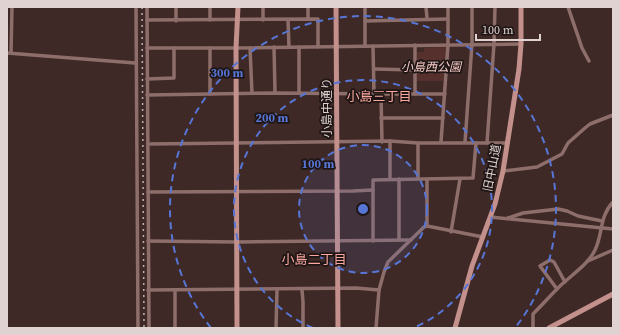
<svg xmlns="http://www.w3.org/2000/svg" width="620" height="335" font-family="'Source Serif 4','Noto Sans JP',serif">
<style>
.green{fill:#56302d}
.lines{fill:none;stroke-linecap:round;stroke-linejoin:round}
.street{stroke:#8e6e6a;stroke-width:3.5}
.secondary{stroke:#c3908b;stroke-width:5}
.rail{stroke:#c0b1af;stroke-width:1.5;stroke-dasharray:2 4;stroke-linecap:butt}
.ring{fill:none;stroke:#5776d6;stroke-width:2;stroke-dasharray:7 5}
.labels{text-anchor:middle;stroke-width:3.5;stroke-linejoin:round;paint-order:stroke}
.park-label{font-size:12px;font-style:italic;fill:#f5cac6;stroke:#1e1514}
.street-label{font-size:12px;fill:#dfd2d0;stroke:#1e1514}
.neighbourhood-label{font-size:13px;fill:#fba79f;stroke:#1e1514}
.centre{fill:#5776d6;stroke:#1e1514;stroke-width:2}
.ring-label{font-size:12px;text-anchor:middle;font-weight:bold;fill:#5776d6;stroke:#1e1514;stroke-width:3.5;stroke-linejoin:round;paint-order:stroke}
</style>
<rect width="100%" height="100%" fill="#3e2927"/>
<!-- green -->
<path class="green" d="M445,47L447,49L443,81H417V52H424V48Z"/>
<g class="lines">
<!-- street -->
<g class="street">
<path d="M136,7L138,328"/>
<path d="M147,7L149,328"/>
<path d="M210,7V20"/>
<path d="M263,7V20"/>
<path d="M308,7V19"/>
<path d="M365,7V46"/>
<path d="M426,7L427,18"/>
<path d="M568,7L582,48L589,61"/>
<path d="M147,20L318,19V47"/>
<path d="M288,20L289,47"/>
<path d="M176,21V7"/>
<path d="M365,21L448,19"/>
<path d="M415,45V94"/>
<path d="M373,46L374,94"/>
<path d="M274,47L275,93"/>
<path d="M299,47V93"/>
<path d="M147,48H236L521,44"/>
<path d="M250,48L252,93"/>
<path d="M7,53L135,63"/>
<path d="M11,53L12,7"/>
<path d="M374,69L415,70"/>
<path d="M147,79L174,78V48"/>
<path d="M210,94V48"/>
<path d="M381,94L382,142"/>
<path d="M147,95L275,93L381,94H445"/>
<path d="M381,118H443"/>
<path d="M441,142L448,45V7"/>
<path d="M465,142L472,44V7"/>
<path d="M487,143L494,44L495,7"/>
<path d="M148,144L390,141L418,143H508"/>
<path d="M503,171L537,167L562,154L568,143L585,128L590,124L613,115"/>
<path d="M418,178V143"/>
<path d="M390,179V141"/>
<path d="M399,179V240"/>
<path d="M427,180V226"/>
<path d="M148,192L353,191L373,190"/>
<path d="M490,217L613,229"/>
<path d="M508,218L523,213L558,209L567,211L578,216L602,221"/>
<path d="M451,232L460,179"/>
<path d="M148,241L238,242L411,240"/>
<path d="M373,241V180L473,178L476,143"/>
<path d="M588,261L613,250"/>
<path d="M557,289L540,266L550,260L554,262L565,282"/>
<path d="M148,290L356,288L379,290"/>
<path d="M175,290V328"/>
<path d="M302,290L303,302V328"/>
<path d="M276,328L277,290"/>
<path d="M376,328L379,290L384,272L388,262L424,227L427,226L483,237"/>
<path d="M533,328V314C542,305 550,296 559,287C570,276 588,265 595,250C603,234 599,217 613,202"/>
</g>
<!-- secondary -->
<g class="secondary">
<path d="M336,7L338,328"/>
<path d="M237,328L236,48L238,7"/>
<path d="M455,328L472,266L495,204L503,171L519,69L521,44V7"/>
<path d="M549,328L613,294"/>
</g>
<!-- rail -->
<path class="rail" d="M142,7L144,328"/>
</g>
<!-- distance rings -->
<circle cx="363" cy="209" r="64" fill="#5776d6" fill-opacity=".12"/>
<g class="ring">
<circle cx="363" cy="209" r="64"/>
<path d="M313 328A129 129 0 1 1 413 328"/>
<path d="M211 328A193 193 0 1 1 515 328"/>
</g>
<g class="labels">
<!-- park labels -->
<g class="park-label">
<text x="431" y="71">小島西公園</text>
</g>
<!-- street labels -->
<g class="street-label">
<text transform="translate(327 108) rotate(-90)" y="4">小島中通り</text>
<text transform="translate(492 168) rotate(-79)" y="4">旧中山道</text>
</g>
<!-- neighbourhood labels -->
<g class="neighbourhood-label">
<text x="379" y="101">小島三丁目</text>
<text x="314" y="264">小島二丁目</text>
</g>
</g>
<circle cx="363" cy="209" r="6" class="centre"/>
<g class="ring-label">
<text x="227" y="77">300 m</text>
<text x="272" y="122">200 m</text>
<text x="318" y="168">100 m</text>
</g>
<!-- border -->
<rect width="620" height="335" fill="none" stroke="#dfd2d0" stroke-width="16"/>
<!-- scale -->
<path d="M476 34v6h64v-6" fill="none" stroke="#dfd2d0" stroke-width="2"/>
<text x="482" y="34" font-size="12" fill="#dfd2d0" stroke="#1e1514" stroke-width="3" paint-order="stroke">100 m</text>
</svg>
